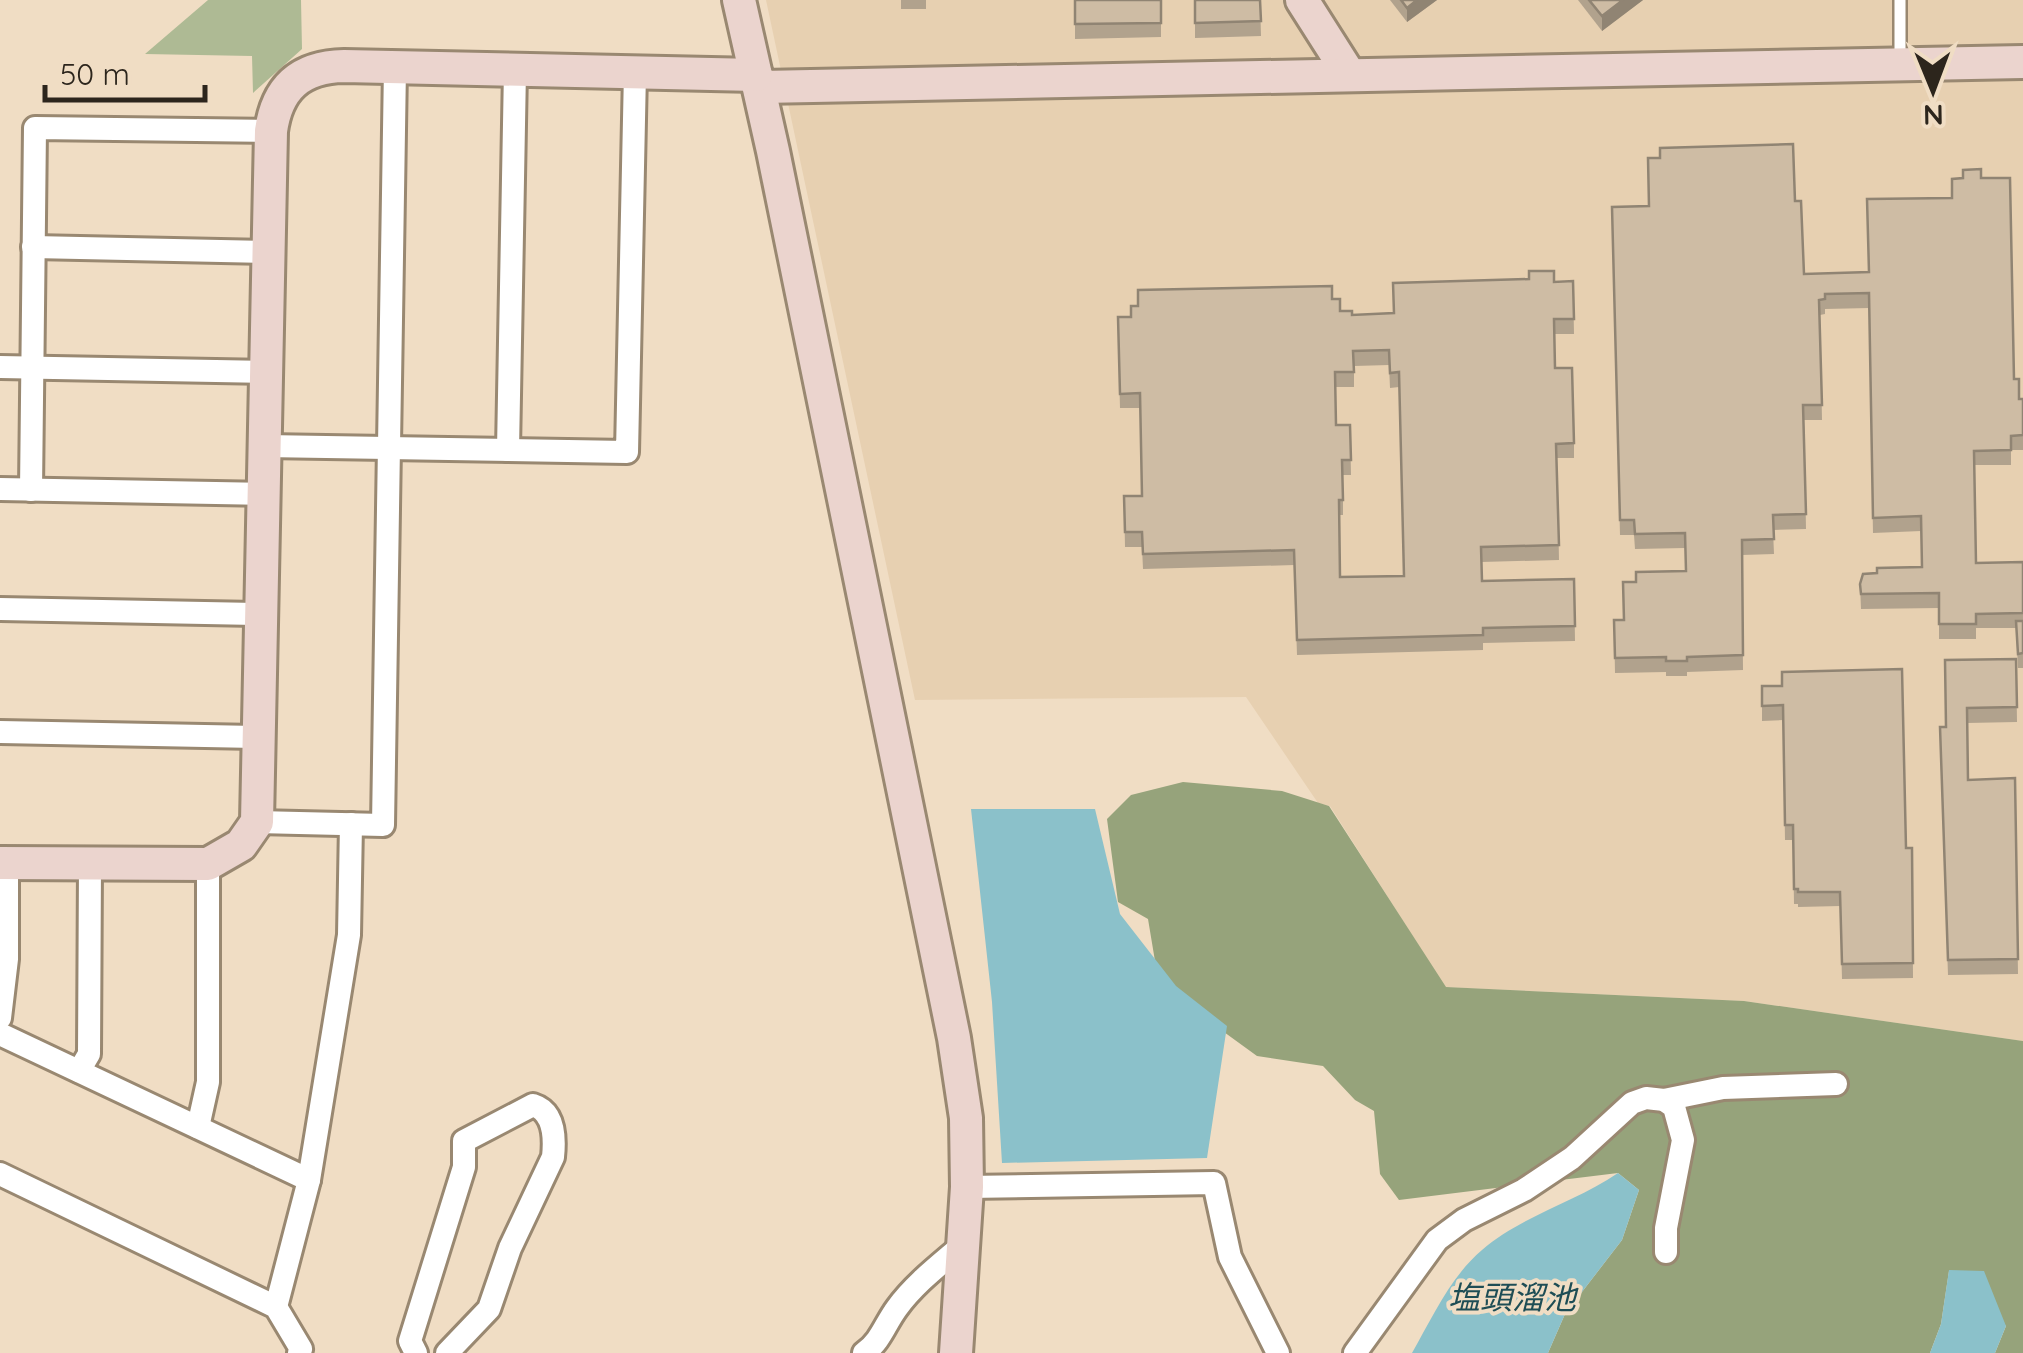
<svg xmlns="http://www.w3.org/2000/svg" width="2023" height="1353" font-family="Quicksand,'Noto Sans JP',sans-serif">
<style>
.built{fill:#e7d0b1}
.green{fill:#aeba94}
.forest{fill:#96a37b}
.water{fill:#8bc1ca}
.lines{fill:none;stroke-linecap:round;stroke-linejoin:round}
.lane-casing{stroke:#998871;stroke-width:16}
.street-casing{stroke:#998871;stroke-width:28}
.secondary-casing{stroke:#998871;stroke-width:38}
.lane{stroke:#fff;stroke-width:11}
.street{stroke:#fff;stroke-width:22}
.secondary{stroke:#ebd4ce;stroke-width:32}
.wall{fill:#b1a28d;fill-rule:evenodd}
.shaded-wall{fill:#908473}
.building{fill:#cebca4;stroke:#908473;stroke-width:2.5;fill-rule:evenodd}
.labels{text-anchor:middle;stroke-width:8;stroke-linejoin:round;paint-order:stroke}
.water-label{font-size:32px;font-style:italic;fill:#1e4d55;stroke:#f0ddc4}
</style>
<rect width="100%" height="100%" fill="#f0ddc4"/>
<!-- built -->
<path class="built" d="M766,0H2023V1041L1744,1001L1445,987L1330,806L1318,803L1246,697L915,700Z"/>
<!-- green -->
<path class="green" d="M208,0H301L302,49L253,93L252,56L145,54Z"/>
<!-- forest -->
<path class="forest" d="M1183,782L1282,791L1329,806L1446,987L1744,1001L2023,1041V1353H1995L2006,1326L1949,1271L1941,1324L1930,1353H1548L1565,1314L1622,1240L1639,1190L1618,1173L1399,1200L1380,1174L1374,1111L1355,1100L1323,1066L1257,1056L1195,1011L1156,967L1148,919L1118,902L1107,819L1131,795Z"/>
<!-- water -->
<g class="water">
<path d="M971,809H1095L1120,914L1176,986L1227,1026L1207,1158L1002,1163L992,1002Z"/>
<path d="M1618,1173L1639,1190L1622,1240L1565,1314L1548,1353H1412C1432,1318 1451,1276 1482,1250C1521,1216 1576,1202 1618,1173Z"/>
<path d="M1949,1270L1984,1271L2006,1326L1995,1353H1930L1941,1324Z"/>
</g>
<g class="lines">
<!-- lane casing -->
<g class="lane-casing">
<path id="lane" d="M1900,0V61"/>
</g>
<!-- street casing -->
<g class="street-casing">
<g id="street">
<path d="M33,247L268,252"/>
<path d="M0,367L266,372"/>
<path d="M265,446L627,452L635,72"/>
<path d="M508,450L515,70"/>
<path d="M0,489L264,494"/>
<path d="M31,490L35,128L271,131"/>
<path d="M0,609L262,614"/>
<path d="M0,732L260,737"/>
<path d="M257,822L383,825L395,67"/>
<path d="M0,1018L7,959V863"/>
<path d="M0,1034L309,1180"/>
<path d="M79,1071L89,1054L90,865"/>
<path d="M1664,1100L1723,1088L1836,1084"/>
<path d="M198,1127L208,1082V864"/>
<path d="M0,1174L276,1307L301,1349L299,1353"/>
<path d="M967,1187L1214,1183L1230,1257L1278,1353"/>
<path d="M276,1307L309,1180L349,935L351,824"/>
<path d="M416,1353L410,1341L464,1167V1141L533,1105C555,1112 555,1138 553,1157L510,1248L489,1309L447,1353"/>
<path d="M864,1353C881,1341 885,1324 897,1308C915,1283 942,1263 966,1242"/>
<path d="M1355,1353L1437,1240L1464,1220L1524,1190L1572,1158L1632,1103L1646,1098L1664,1100L1674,1107L1683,1140L1666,1228V1252"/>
</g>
</g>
<!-- secondary casing -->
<g class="secondary-casing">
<g id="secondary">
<path d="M739,0L773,151L954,1038L966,1118L967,1187L956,1353"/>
<path d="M1302,0L1349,74"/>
<path d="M759,87L2023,62"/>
<path d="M0,863L208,864L241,845L257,822L271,131C277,88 300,67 344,66L756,75"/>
</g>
</g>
<!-- lane -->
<use href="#lane" class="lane"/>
<!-- street -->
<use href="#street" class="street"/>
<!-- secondary -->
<use href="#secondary" class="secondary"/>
</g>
<!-- wall -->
<g class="wall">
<rect x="901" y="0" width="25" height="9"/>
<path d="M1075,0H1161V37L1075,39Z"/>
<path d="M1195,0H1260L1261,36L1195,38Z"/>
<path d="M1390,0H1437L1407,22Z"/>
<path d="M1578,0H1643L1602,31Z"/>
<path d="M1981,178L2014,379L2019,399H2023V450H2011V465H1974L1976,563L2023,562V668H2018L2016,628H1976V639H1939V608L1861,609L1860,584L1877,573L1922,567L1921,531L1873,533L1869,308L1825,309V314L1820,315L1822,420H1804L1806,529L1773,530L1774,554L1742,555L1743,670L1687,672V676H1666V672L1615,673L1614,620H1623L1636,582L1685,571V548L1635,549L1634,535H1620L1612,207L1795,201L1804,274L1868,272L1952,198Z"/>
<path d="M1573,281L1574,334H1554L1555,368L1574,443V458H1557L1559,560L1481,562L1482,581L1574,579L1575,641L1483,643V650L1297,655L1294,565L1143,569L1142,547H1125L1124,496H1142L1140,408H1120L1118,332L1131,317L1332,299L1340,311L1352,315L1393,313L1554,282ZM1389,365L1390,388L1399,387L1404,576L1340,577L1339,515H1343V475H1351L1350,425H1336L1335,387H1354V366Z"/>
<path d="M2016,659L2017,722L1967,723L1968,780L2015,778L2018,974L1948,975L1940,742L1946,727Z"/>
<path d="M1762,686H1782L1906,848H1912L1913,978L1842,979L1840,906L1798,907V904H1794L1793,840H1785L1783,720L1762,721Z"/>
</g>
<!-- shaded-wall -->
<g class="shaded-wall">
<path d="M1417,0H1437L1407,22V8Z"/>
<path d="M1623,0H1643L1602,31V16Z"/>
</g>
<!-- building -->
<g class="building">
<path d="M1075,0H1161V23L1075,24Z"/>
<path d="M1195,0H1260L1261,21L1195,23Z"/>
<path d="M1401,0H1417L1407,8Z"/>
<path d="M1589,0H1623L1602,16Z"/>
<path d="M1793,144L1795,201H1801L1804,274L1869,272L1867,199L1952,198V179L1963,178V170L1981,169V178H2010L2014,379H2019V399H2023V435L2011,436V450L1974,451L1976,563L2023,562V613L1976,614V624H1939V593L1861,594L1860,584L1863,574L1877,573V568L1922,567L1921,516L1873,518L1869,293L1825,294V299L1819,300L1822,405H1803L1806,514L1773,515L1774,539L1742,540L1743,655L1687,657V661H1666V657L1615,658L1614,620H1624L1623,582H1636V572L1686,571L1685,533L1635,534L1634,520H1620L1612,207L1649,206L1648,158H1660V148Z"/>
<path d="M1529,271H1554V282L1573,281L1574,319H1554L1555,368H1572L1574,443L1556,444L1559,545L1481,547L1482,581L1574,579L1575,626L1483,628V635L1297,640L1294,550L1143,554L1142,532H1125L1124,496H1142L1140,393L1120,394L1118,317H1131V306H1138V290L1332,286V299H1340V311H1352V315L1394,313L1393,283L1529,279ZM1389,350L1390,373L1399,372L1404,576L1340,577L1339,500H1343L1342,460H1351L1350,425H1336L1335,372H1354L1353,351Z"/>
<path d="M2016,621H2023V653L2018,654Z"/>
<path d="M2016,659L2017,707L1967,708L1968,780L2015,778L2018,959L1948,960L1940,727H1946L1945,660Z"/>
<path d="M1902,669L1906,848H1912L1913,963L1842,964L1840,892H1798V889H1794L1793,825H1785L1783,705L1762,706V686H1782V672Z"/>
</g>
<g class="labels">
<!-- water labels -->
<g class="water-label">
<text x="1512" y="1309">塩頭溜池</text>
</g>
</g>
<!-- north arrow -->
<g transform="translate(1933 90) rotate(179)" stroke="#f0ddc4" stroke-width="8" paint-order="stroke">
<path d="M0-8L18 38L0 25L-18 38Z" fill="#2c251c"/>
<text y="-15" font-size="28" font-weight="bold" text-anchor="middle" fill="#2c251c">N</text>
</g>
<!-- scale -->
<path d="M45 85v15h160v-15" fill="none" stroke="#2c251c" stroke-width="5"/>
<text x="60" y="85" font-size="30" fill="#2c251c" stroke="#f0ddc4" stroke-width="8" paint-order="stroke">50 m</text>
</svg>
